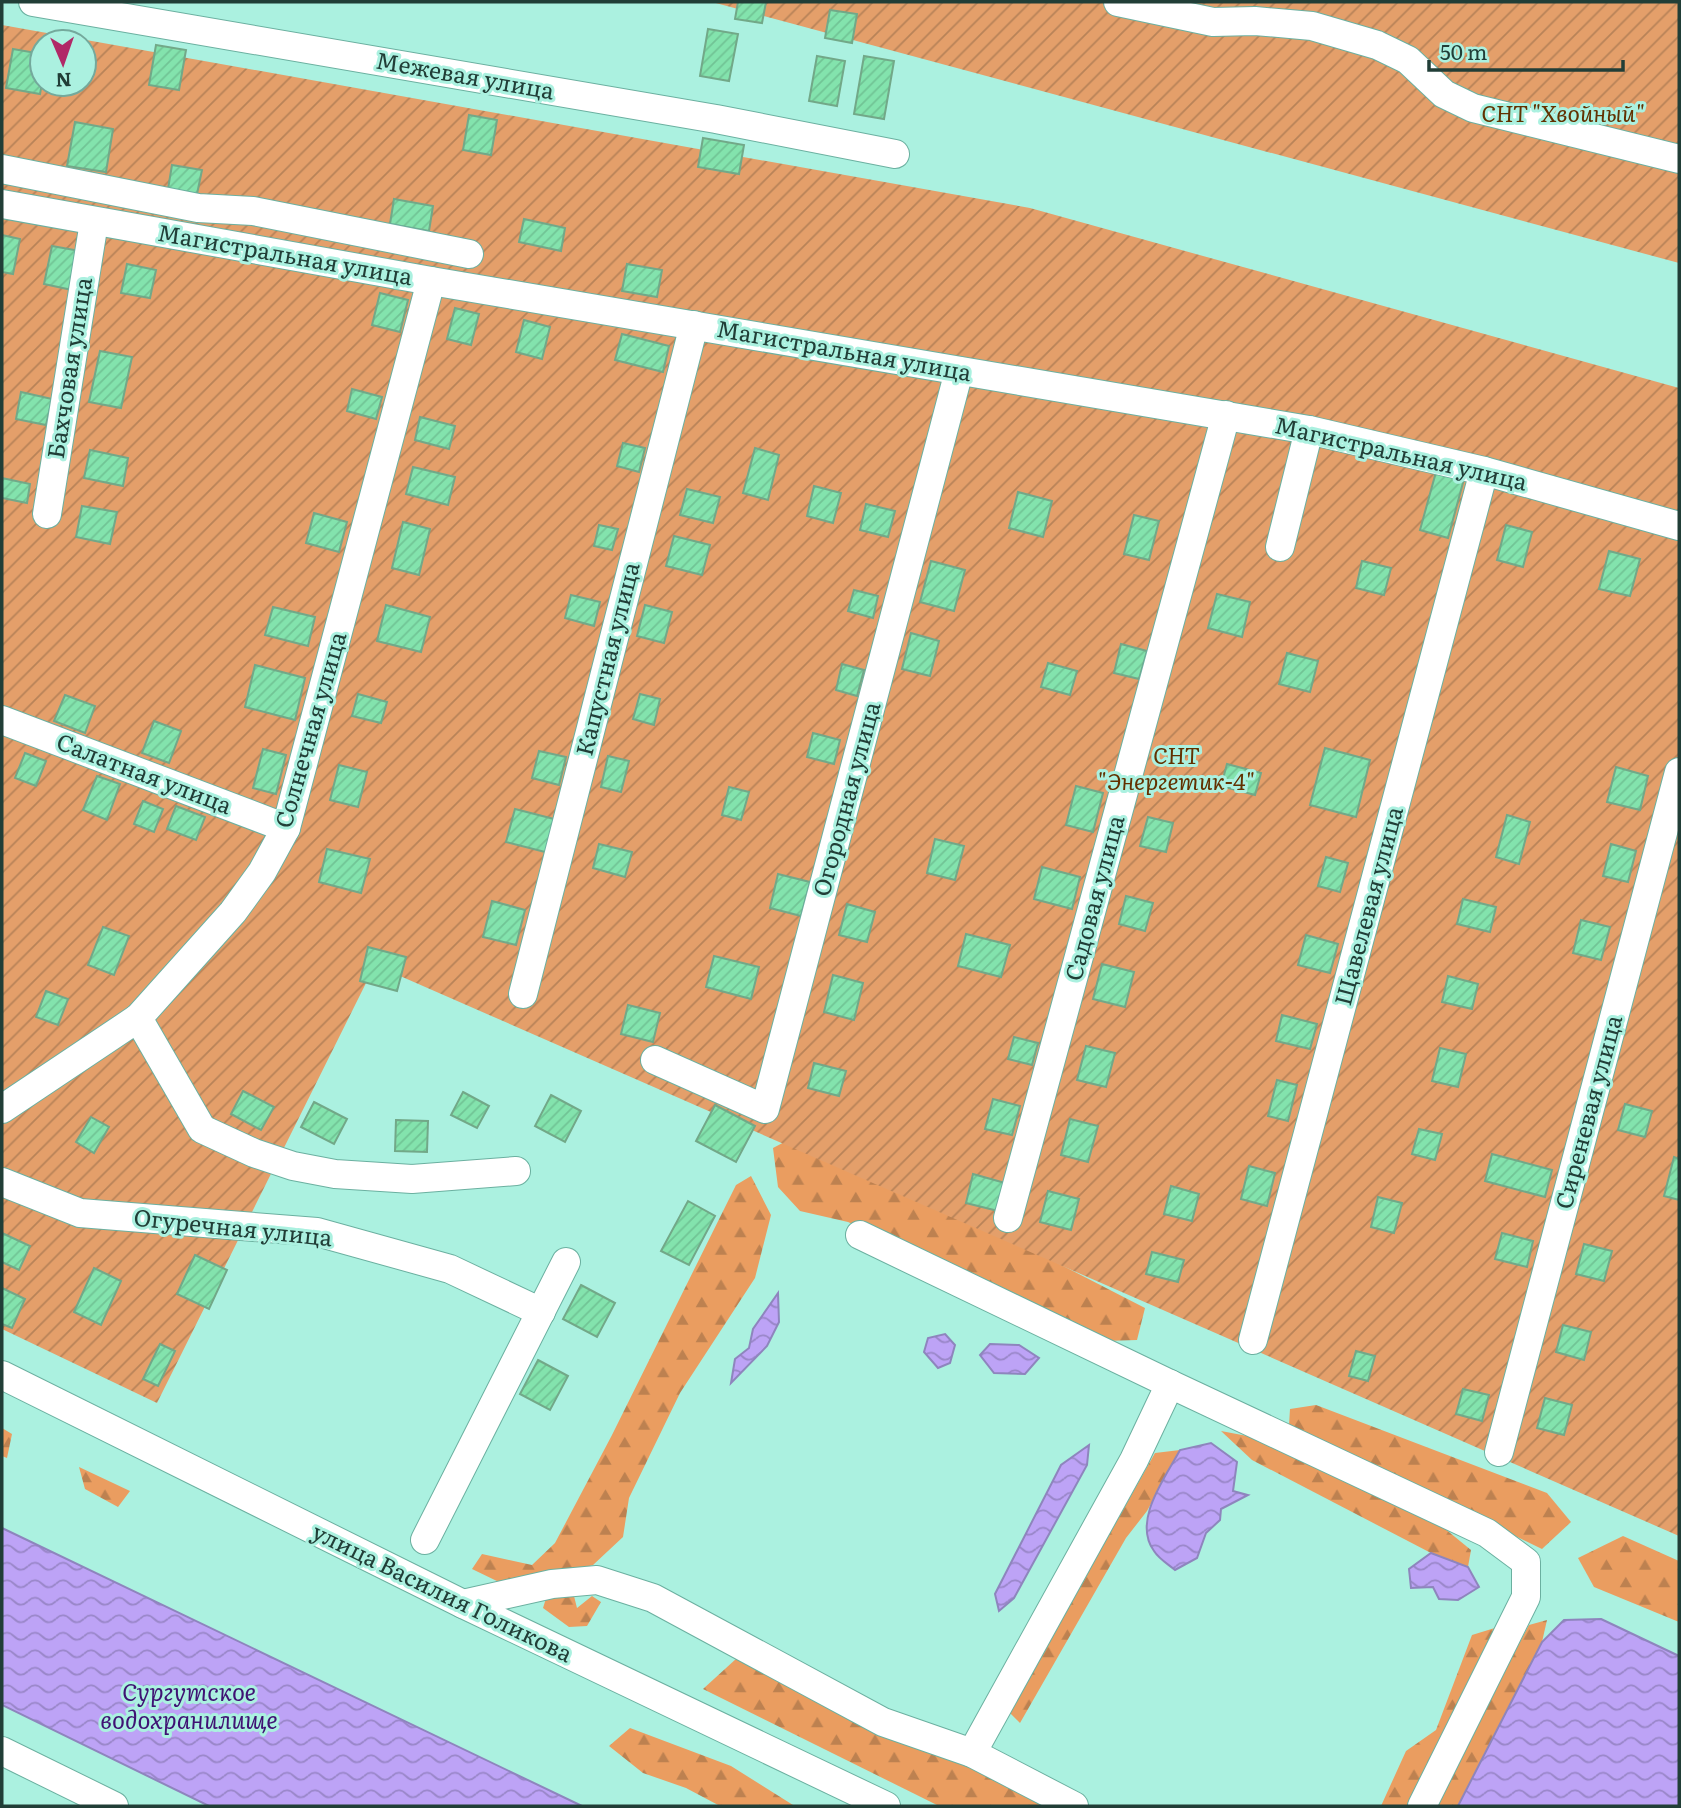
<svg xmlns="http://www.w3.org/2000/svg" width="1681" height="1808" font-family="Literata,serif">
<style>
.forest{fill:url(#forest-firs)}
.garden{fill:url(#garden-furrows);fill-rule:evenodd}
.water{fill:url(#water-waves);stroke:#8e85bd;stroke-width:2}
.building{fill:url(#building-hatch);stroke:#72a888;stroke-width:2}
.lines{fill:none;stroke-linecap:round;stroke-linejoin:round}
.minor-casing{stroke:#6bb0a0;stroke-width:30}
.minor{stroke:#fff;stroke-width:28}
.labels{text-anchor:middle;stroke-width:6;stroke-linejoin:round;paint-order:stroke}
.street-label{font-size:23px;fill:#213e37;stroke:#abf1e0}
.park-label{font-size:23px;font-style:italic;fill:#623100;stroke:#abf1e0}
.water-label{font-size:24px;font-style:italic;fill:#3f1273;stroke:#abf1e0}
</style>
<defs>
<pattern id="forest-firs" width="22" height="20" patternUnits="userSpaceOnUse" patternTransform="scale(1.75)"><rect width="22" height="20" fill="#ea9d60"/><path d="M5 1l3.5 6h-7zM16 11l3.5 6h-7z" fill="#bd8150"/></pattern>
<pattern id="garden-furrows" width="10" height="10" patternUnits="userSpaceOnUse" patternTransform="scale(1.75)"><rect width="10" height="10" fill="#e49f6a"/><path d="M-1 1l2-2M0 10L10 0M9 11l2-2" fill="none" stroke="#b88358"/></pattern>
<pattern id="water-waves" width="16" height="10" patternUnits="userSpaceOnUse" patternTransform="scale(1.75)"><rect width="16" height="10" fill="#bda3f6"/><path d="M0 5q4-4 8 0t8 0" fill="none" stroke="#9986c8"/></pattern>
<pattern id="building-hatch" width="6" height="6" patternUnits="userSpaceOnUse" patternTransform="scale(1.75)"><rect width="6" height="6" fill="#83e3ad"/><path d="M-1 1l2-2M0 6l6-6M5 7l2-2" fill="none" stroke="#71c495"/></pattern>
</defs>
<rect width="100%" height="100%" fill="#abf1e0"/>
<!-- forest -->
<g class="forest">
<path d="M792,1138L1003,1235L1145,1308L1137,1340L1104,1341L848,1222L800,1211L778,1187L773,1148Z"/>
<path d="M751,1176L771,1215L755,1278L680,1393L629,1498L623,1537L593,1565L552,1577L501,1583L472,1569L482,1554L532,1565L555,1543L612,1435L736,1185Z"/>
<path d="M1316,1405L1547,1493L1571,1522L1542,1549L1289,1425L1290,1409Z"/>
<path d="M2,1428L12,1434L7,1458L2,1456Z"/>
<path d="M1221,1431L1263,1439L1433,1519L1471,1550L1468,1567L1431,1553L1252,1460Z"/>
<path d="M1180,1450L1147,1511L1126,1538L1020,1723L1009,1712L1155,1453Z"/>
<path d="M79,1467L130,1491L118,1507L85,1489Z"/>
<path d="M1623,1536L1679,1561V1622L1594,1587L1578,1558Z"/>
<path d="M548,1592L574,1596L577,1608L592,1596L601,1602L587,1626L569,1627L543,1608Z"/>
<path d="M1547,1620L1542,1642L1458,1806H1432L1529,1625Z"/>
<path d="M1498,1627L1409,1806H1381L1406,1751L1436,1730L1472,1635Z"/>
<path d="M737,1658L970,1762L1049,1806H939L703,1689Z"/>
<path d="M630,1728L731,1766L793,1805L799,1806H720L686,1788L643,1773L609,1746Z"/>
</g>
<!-- garden -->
<g class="garden">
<path d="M712,2H1679V263Z"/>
<path d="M2,25L1030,208L1679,388V1536L375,965L157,1403L2,1329ZM42,42H84V84H42Z"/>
</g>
<!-- water -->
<g class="water">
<path d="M778,1293L779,1322L767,1346L731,1383L735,1359L749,1348L753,1329Z"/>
<path d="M945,1334L955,1345L950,1363L938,1368L924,1352L928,1338Z"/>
<path d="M990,1344L1019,1345L1039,1358L1025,1374L994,1373L980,1355Z"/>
<path d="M1211,1443L1237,1462L1233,1491L1248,1495L1221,1509L1220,1520L1206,1533L1197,1558L1175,1570C1168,1564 1159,1559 1154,1551C1132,1521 1165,1478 1180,1450Z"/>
<path d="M1089,1445L1087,1465L1014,1598L999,1611L995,1594L1061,1465Z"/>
<path d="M2,1528L582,1806H209L2,1705Z"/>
<path d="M1431,1553L1468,1567L1479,1587L1458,1600L1439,1599L1433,1587L1411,1588L1409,1569Z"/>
<path d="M1601,1619L1679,1656V1806H1458L1542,1642L1564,1620Z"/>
</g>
<!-- building -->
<g class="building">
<path d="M738,2H766L762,23L735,19Z"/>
<path d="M830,10L857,14L852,43L825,38Z"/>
<path d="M708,29L738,34L729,81L700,76Z"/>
<path d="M156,45L186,50L179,90L149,85Z"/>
<path d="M13,49L42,54L40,79L42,83L40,94L6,88Z"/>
<path d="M817,56L845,61L837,106L809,101Z"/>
<path d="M864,56L894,61L884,119L854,114Z"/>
<path d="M469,115L497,120L491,155L463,150Z"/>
<path d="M75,122L113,129L106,172L67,166Z"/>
<path d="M703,138L744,145L739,174L698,167Z"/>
<path d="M172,165L202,170L197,194L168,189Z"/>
<path d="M394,199L433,206L429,231L390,224Z"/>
<path d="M524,219L565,228L561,251L519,242Z"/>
<path d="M2,235L20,239L13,274L2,272Z"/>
<path d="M52,246L80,251L72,290L44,284Z"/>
<path d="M127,264L156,270L150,298L121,293Z"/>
<path d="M627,264L662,270L657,297L622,291Z"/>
<path d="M380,293L408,300L400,332L372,325Z"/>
<path d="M455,308L479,314L471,345L447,339Z"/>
<path d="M524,320L550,327L542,359L516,352Z"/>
<path d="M622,334L669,346L663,372L615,360Z"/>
<path d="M100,351L132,357L121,408L89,402Z"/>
<path d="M352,389L382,397L376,419L347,411Z"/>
<path d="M21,392L52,399L46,425L16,419Z"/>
<path d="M420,417L455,426L449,449L415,440Z"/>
<path d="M623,443L645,448L639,472L617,466Z"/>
<path d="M755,448L779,455L768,500L743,493Z"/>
<path d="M90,450L128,458L123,486L84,478Z"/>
<path d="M413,467L455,477L448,505L406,494Z"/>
<path d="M1436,472L1464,479L1448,538L1420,530Z"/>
<path d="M2,478L30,484L27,503L2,498Z"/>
<path d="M814,486L841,493L833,523L807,516Z"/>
<path d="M687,489L720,497L713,523L680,515Z"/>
<path d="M1018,492L1052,501L1043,537L1009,528Z"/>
<path d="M866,504L895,511L888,537L860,530Z"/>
<path d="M82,506L117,512L110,544L76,537Z"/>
<path d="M314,513L347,522L339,552L306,543Z"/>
<path d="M1134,515L1159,521L1149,560L1124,554Z"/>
<path d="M403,522L430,529L419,575L392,568Z"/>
<path d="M599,525L618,529L612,550L594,546Z"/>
<path d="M1506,525L1532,532L1523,567L1497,560Z"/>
<path d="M674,536L710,545L702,575L666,566Z"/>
<path d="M1609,551L1640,559L1630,596L1599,589Z"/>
<path d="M931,561L965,570L954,611L920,602Z"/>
<path d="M1362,561L1391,568L1384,595L1356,588Z"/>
<path d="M854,590L878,596L873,618L848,611Z"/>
<path d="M1217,594L1250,602L1242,637L1208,628Z"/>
<path d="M571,595L600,602L594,626L565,618Z"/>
<path d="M386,605L430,617L421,652L377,641Z"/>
<path d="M645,605L672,612L664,643L637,636Z"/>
<path d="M273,607L315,617L308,646L265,635Z"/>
<path d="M911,633L939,641L930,676L902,669Z"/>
<path d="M1121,644L1147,651L1139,679L1114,673Z"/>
<path d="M1287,653L1318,661L1310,692L1279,684Z"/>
<path d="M1048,663L1077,671L1070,695L1041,687Z"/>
<path d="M842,664L864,670L857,696L836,690Z"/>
<path d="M255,665L305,678L295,720L245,707Z"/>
<path d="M358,694L387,702L381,723L352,716Z"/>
<path d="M640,694L660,699L654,725L633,719Z"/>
<path d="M65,695L95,706L85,733L54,721Z"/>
<path d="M154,721L181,731L169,763L142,753Z"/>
<path d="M813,733L840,740L834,764L807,757Z"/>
<path d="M1325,748L1370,760L1356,817L1310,805Z"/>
<path d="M263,749L286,755L276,794L253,788Z"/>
<path d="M539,751L566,757L559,785L532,778Z"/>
<path d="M25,753L46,761L36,786L15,778Z"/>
<path d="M608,756L629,761L621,792L601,787Z"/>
<path d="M1227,764L1261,773L1255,795L1221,786Z"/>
<path d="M339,765L367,772L358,807L330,800Z"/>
<path d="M1616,767L1648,776L1640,810L1607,802Z"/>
<path d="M97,776L120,784L107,820L83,810Z"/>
<path d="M1076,786L1103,793L1093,832L1066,825Z"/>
<path d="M729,787L749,792L741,820L722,815Z"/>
<path d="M143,801L163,809L154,832L134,824Z"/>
<path d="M176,806L205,817L196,840L167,829Z"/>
<path d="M515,809L558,820L549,853L506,842Z"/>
<path d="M1507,815L1530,822L1519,864L1496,857Z"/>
<path d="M1148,817L1173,823L1166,852L1140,846Z"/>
<path d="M935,839L964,846L955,880L927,873Z"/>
<path d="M599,844L632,852L625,877L593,868Z"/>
<path d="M1611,844L1636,851L1628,882L1603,876Z"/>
<path d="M327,849L370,859L361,893L319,882Z"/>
<path d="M1326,857L1348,863L1340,892L1318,886Z"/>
<path d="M1042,867L1080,877L1072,909L1034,899Z"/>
<path d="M778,874L810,882L801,916L770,908Z"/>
<path d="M1126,896L1153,903L1145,931L1119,924Z"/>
<path d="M1463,899L1496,907L1490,932L1457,924Z"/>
<path d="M492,901L525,910L516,945L483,937Z"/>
<path d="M847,904L875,912L867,942L839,935Z"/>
<path d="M1581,920L1610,927L1601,960L1573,953Z"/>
<path d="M103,927L129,936L114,975L88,965Z"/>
<path d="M966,934L1010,945L1001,977L958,966Z"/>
<path d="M1306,935L1338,944L1330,973L1298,965Z"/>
<path d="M368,947L406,957L397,991L360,981Z"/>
<path d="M714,956L759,967L751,999L706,987Z"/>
<path d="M1102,964L1134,972L1125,1007L1093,999Z"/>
<path d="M833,975L863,983L854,1020L824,1012Z"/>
<path d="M1448,976L1478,984L1472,1009L1442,1002Z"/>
<path d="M46,991L68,999L58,1025L36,1017Z"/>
<path d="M628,1005L660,1013L653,1042L621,1034Z"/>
<path d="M1282,1015L1317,1024L1310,1049L1276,1041Z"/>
<path d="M1014,1037L1038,1043L1032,1065L1008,1059Z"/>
<path d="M1086,1046L1115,1053L1106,1087L1077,1080Z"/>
<path d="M1440,1048L1466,1054L1458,1087L1432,1081Z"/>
<path d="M814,1063L846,1071L839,1096L808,1088Z"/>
<path d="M1277,1080L1297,1085L1288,1121L1268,1116Z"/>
<path d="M243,1091L274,1107L261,1130L231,1114Z"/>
<path d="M463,1092L489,1106L477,1128L451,1115Z"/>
<path d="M551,1095L581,1111L565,1142L535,1126Z"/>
<path d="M993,1099L1020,1106L1012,1135L985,1129Z"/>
<path d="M314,1102L347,1119L334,1144L301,1127Z"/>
<path d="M1625,1104L1652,1111L1645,1137L1618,1130Z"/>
<path d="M715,1105L755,1126L736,1162L696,1141Z"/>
<path d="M91,1117L109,1127L94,1153L76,1142Z"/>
<path d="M1070,1119L1098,1126L1088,1162L1061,1155Z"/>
<path d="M396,1120L428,1121L427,1152L395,1151Z"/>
<path d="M1419,1129L1442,1134L1435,1160L1412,1154Z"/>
<path d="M1492,1154L1552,1170L1545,1197L1485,1181Z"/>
<path d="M1674,1157L1679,1159V1200L1664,1196Z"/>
<path d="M1249,1166L1275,1173L1267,1206L1241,1199Z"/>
<path d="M973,1174L1005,1183L998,1211L966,1203Z"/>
<path d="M1171,1186L1199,1194L1192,1221L1164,1214Z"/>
<path d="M1048,1191L1079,1199L1071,1230L1040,1222Z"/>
<path d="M1378,1197L1402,1203L1394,1233L1371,1227Z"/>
<path d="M688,1201L715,1216L689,1265L661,1251Z"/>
<path d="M2,1233L30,1246L19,1270L2,1262Z"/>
<path d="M1502,1233L1533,1241L1527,1267L1495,1259Z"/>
<path d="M1584,1244L1612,1251L1604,1281L1576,1274Z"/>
<path d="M1152,1252L1184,1260L1178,1282L1146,1274Z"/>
<path d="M195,1255L227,1270L209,1309L177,1294Z"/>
<path d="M94,1268L121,1281L101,1325L74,1312Z"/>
<path d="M581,1285L615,1303L597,1337L563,1319Z"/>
<path d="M2,1288L25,1299L12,1328L2,1324Z"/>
<path d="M1563,1325L1591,1332L1584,1360L1556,1352Z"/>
<path d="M160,1344L175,1351L158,1386L143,1379Z"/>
<path d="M1356,1351L1375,1356L1368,1381L1349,1376Z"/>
<path d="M538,1360L568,1376L550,1410L520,1394Z"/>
<path d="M1463,1389L1489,1395L1482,1421L1456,1414Z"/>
<path d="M1545,1398L1572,1405L1564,1435L1537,1428Z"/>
</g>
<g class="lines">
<!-- minor casing -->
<g class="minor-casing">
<g id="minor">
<path d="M33,2L716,119L895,154"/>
<path d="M1118,2L1213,22L1255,21L1312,26L1377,45L1408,60L1444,94L1473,108L1679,159"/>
<path d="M2,169L198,208L253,211L469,254"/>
<path d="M2,204L431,281L1309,430L1484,471L1679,526"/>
<path d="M47,514L94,222"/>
<path d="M1280,547L1309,430"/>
<path d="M2,720L286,828"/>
<path d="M523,994L694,325"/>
<path d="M138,1018L202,1129L254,1153L293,1166L335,1174L412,1179L516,1171"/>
<path d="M655,1060L765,1109L959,371"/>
<path d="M2,1109L138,1018L233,912L262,872L286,828L431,281"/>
<path d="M2,1182L80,1213L317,1232L450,1269L541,1312"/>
<path d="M1008,1218L1226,415"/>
<path d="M860,1235L1170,1384L1487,1533L1526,1562V1597L1422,1806"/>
<path d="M1253,1340L1484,471"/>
<path d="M2,1375L463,1604L886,1806"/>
<path d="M1499,1452L1679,772"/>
<path d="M425,1540L566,1262"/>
<path d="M463,1604L552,1584L597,1580L653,1598L883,1722L972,1753L1074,1806"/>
<path d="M2,1751L114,1806"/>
<path d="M972,1753L1134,1460L1170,1384"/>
</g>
</g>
<!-- minor -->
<use href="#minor" class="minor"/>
</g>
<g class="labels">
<!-- street labels -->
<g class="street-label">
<text transform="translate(465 76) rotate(10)" y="8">Межевая улица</text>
<text transform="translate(285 255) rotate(10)" y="8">Магистральная улица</text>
<text transform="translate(844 351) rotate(10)" y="8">Магистральная улица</text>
<text transform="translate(70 368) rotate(-81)" y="8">Бахчовая улица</text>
<text transform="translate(1401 454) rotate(13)" y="8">Магистральная улица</text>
<text transform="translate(608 659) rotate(-76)" y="8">Капустная улица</text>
<text transform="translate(311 730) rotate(-74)" y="8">Солнечная улица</text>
<text transform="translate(144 774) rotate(21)" y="8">Салатная улица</text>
<text transform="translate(847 799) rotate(-75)" y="8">Огородная улица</text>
<text transform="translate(1095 898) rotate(-75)" y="8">Садовая улица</text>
<text transform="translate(1369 906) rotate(-75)" y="8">Щавелевая улица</text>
<text transform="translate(1589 1112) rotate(-75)" y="8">Сиреневая улица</text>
<text transform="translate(233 1228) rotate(6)" y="8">Огуречная улица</text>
<text transform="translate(442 1593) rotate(26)" y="8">улица Василия Голикова</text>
</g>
<!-- park labels -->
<g class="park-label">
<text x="1563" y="122">СНТ "Хвойный"</text>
<text x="1176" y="764">СНТ<tspan x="1176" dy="26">"Энергетик-4"</tspan></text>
</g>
<!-- water labels -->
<g class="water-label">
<text x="189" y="1701">Сургутское<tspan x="189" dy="28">водохранилище</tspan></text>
</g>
</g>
<!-- border -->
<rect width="1681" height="1808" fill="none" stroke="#213e37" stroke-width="7"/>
<!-- north arrow -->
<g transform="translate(63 63) rotate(178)"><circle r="33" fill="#abf1e0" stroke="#74a99c" stroke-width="2"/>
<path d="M0-5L12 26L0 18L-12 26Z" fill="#b12867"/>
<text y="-10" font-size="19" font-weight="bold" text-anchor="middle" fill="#213e37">N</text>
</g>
<!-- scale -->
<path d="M1429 60v10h194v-10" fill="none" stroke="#213e37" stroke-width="3.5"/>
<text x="1440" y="60" font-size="21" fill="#213e37" stroke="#abf1e0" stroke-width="5" paint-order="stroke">50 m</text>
</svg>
